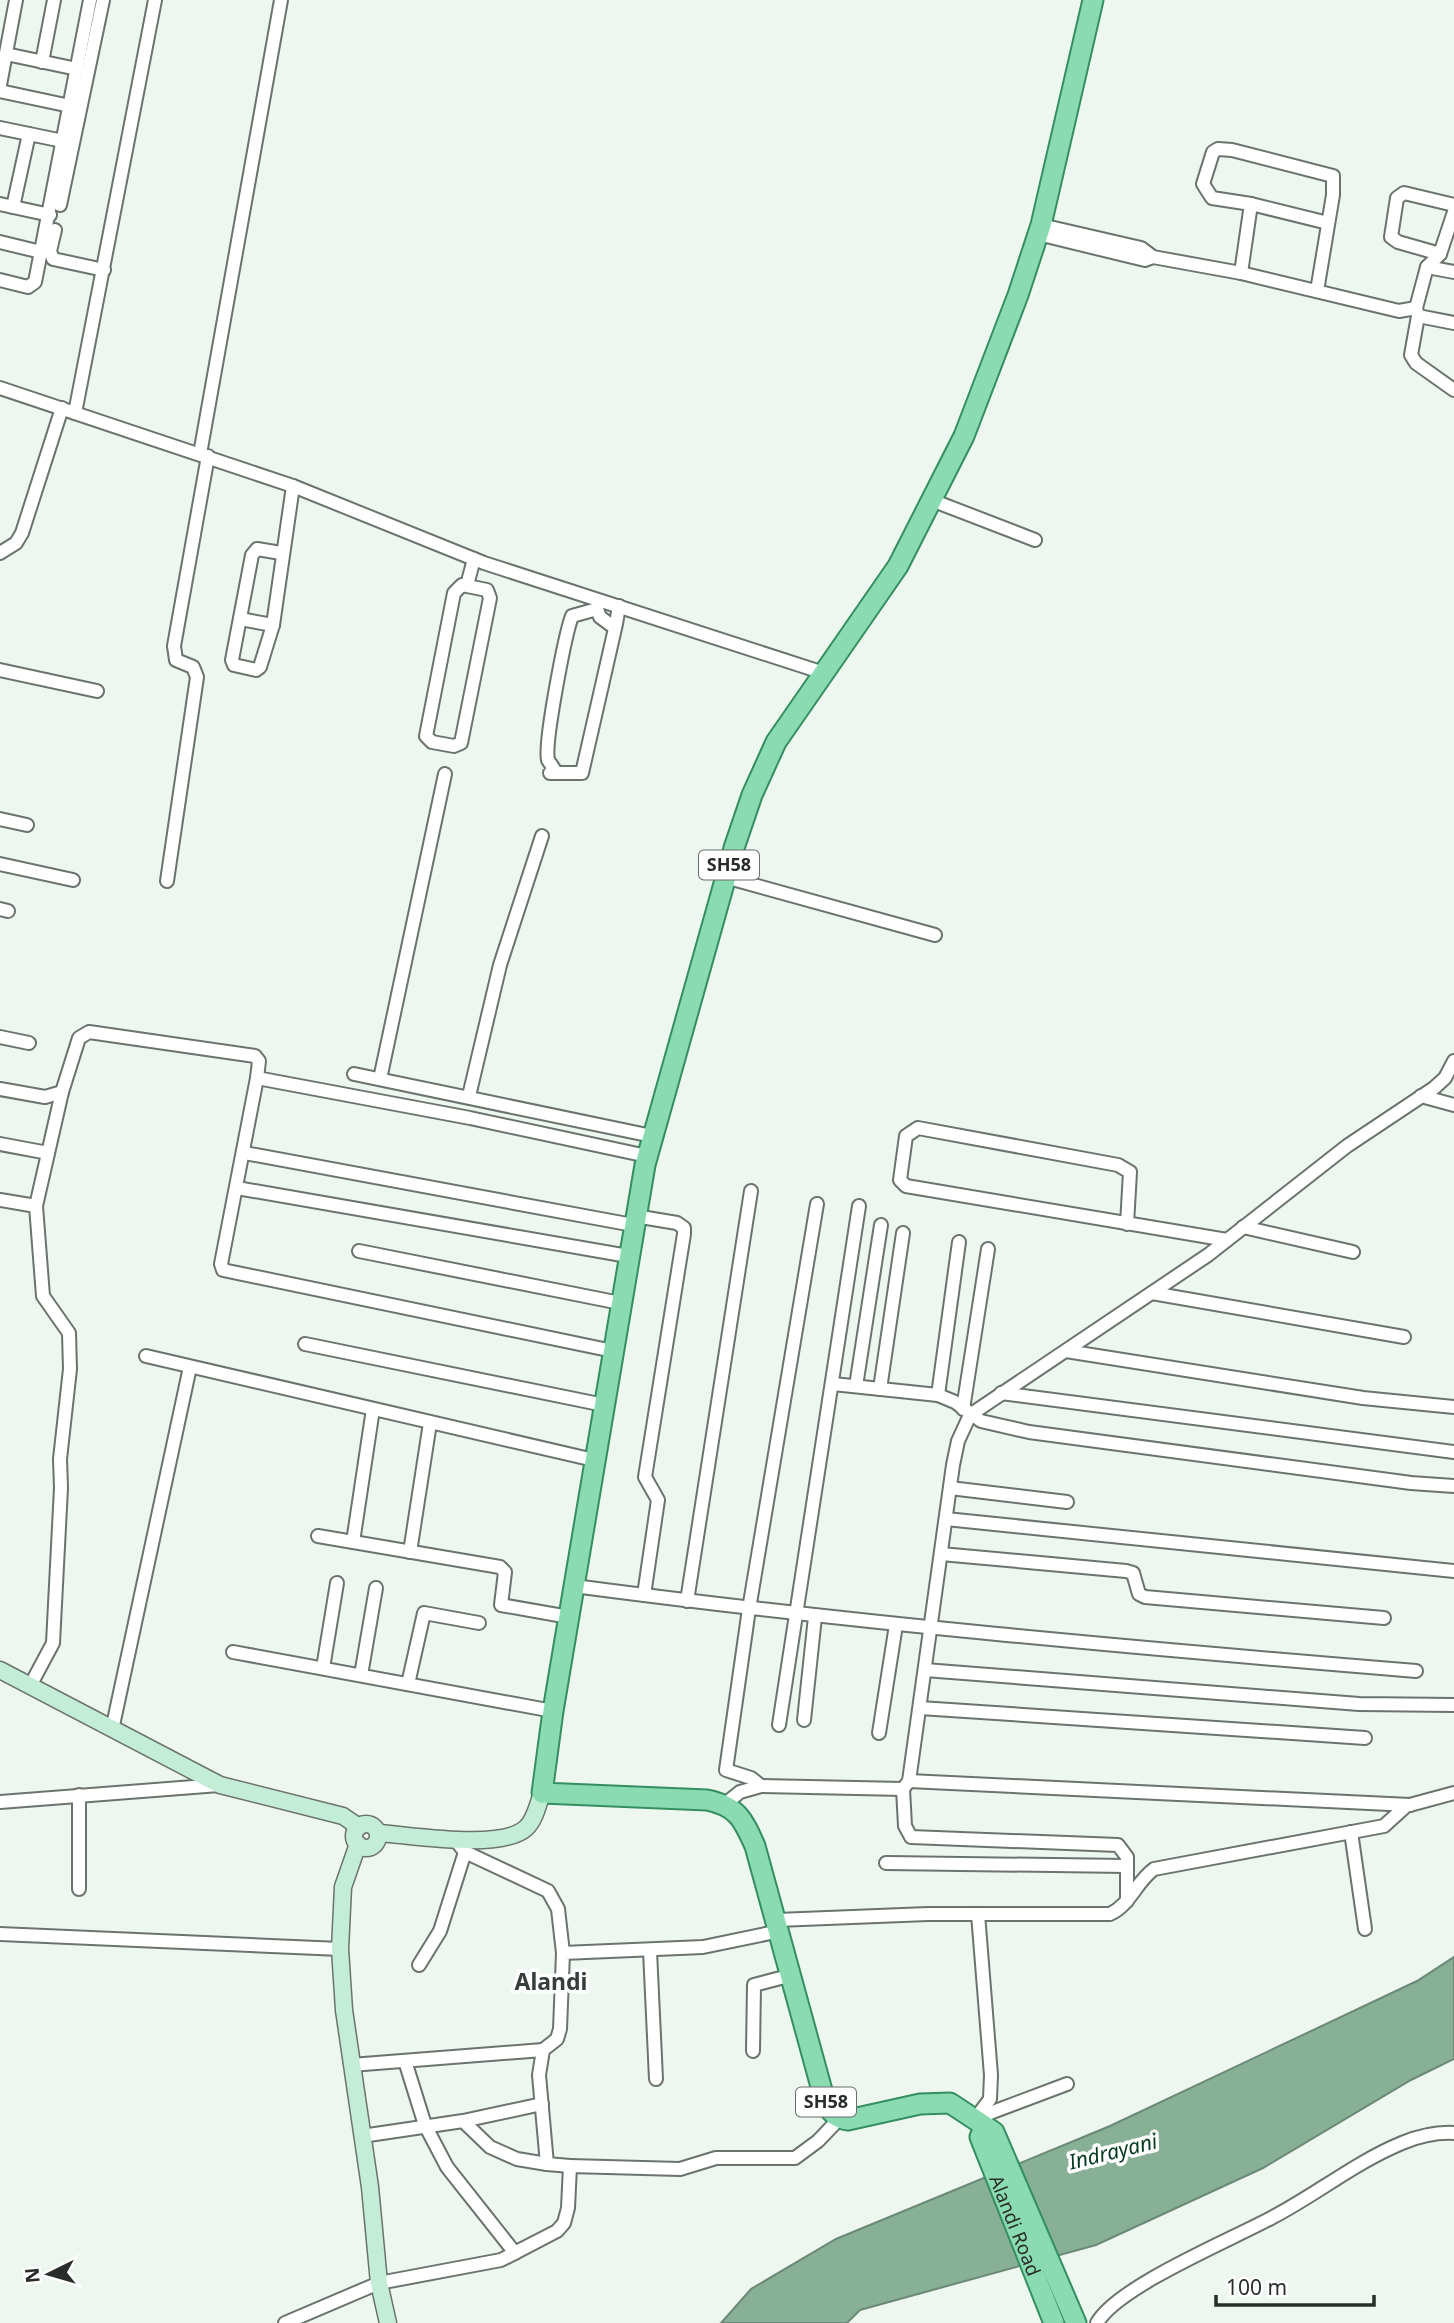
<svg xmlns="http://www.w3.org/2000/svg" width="1454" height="2323" font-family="'Noto Sans',sans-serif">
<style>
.water{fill:#87b096;stroke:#6b8976;stroke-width:2}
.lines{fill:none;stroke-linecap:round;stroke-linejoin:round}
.minor-casing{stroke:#6b736d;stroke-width:16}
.secondary-casing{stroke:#6b736d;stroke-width:19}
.primary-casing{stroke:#358e60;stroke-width:23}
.minor{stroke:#fff;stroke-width:12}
.secondary{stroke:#c4edd8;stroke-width:16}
.primary{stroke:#8adbb1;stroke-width:19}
.labels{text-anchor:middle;stroke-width:7;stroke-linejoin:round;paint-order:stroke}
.shield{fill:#fff;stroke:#696c6a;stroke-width:2}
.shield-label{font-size:18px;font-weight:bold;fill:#292d2a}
.street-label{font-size:19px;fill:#292d2a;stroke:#fff}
.water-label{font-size:21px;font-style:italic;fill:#03391f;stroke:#fff}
.quarter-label{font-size:23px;font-weight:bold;fill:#363e39;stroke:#fff}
</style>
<rect width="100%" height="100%" fill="#edf7f0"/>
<!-- water -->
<path class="water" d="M1454,1957V2059L1411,2080L1263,2168L1096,2245L860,2310L847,2323H721L751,2289L836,2239L1110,2126L1417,1981Z"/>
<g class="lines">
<!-- minor casing -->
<g class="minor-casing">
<g id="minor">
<path d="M6,54L77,69"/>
<path d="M42,62L54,0"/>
<path d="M0,85L16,0"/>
<path d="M0,91L70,106"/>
<path d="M0,128L63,141"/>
<path d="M0,204L50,215"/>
<path d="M60,205L103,0"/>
<path d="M13,207L29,134"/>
<path d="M1454,212L1440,254L1427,267L1416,308L1418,316L1411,355L1416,363L1454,390"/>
<path d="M55,230L50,251L53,259L104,270"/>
<path d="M1038,234L1145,260L1153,257L1141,248L1041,225"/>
<path d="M0,242L41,252"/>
<path d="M1440,254L1398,242L1391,237L1397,198L1404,193L1454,205"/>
<path d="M1153,257L1241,273L1399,311L1416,308"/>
<path d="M1427,267L1454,272"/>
<path d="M1241,273L1251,204"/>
<path d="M0,280L28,287L35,282L90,0"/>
<path d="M1317,291L1333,195V176L1232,150L1218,149L1213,152L1203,184L1212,198L1251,204L1328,223"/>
<path d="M1418,316L1454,323"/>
<path d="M0,388L293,486L484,563L824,673"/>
<path d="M75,413L155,0"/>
<path d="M200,454L281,0"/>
<path d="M934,501L1035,540"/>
<path d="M0,553L16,543L22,533L62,408"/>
<path d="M281,553L257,549L252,555L232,660L234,665L256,670L260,667L273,625L293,486"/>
<path d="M462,585L487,590L490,598L461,743L454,746L432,742L426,736L454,593Z"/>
<path d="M467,585L474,559"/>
<path d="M240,619L273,625"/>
<path d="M615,628L600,617L597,609L572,616C565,635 544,743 548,760C550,763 552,766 554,769L550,773H582L616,624L619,606"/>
<path d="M0,670L97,691"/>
<path d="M0,819L27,825"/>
<path d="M0,864L73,880"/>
<path d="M725,877L935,935"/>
<path d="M167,881L197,677L193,667L176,660L174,646L208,456"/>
<path d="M0,909L8,911"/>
<path d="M0,1037L29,1043"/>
<path d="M354,1074L652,1136"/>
<path d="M257,1078L470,1118L647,1156"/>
<path d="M380,1079L445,774"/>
<path d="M0,1089L45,1097L62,1092L79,1038L89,1032L255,1056L259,1061L257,1078L221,1264L223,1270L613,1351"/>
<path d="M469,1096L500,965L542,836"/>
<path d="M1421,1096L1454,1105"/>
<path d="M0,1144L48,1153"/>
<path d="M245,1153L633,1225"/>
<path d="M237,1188L628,1256"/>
<path d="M0,1200L36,1206"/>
<path d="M635,1216L677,1223L684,1228V1234L645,1477L658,1500L644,1595"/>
<path d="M1127,1224L1130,1172L1118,1165L918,1128L906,1136L900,1180L906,1186C1013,1203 1120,1221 1227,1240"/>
<path d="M1243,1227L1353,1252"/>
<path d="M359,1251L620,1303"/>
<path d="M1152,1293L1404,1337"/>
<path d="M305,1344L604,1405"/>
<path d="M1066,1351L1363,1398L1454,1407"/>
<path d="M146,1356L594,1460"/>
<path d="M833,1384L938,1395L955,1402L981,1421L1029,1432L1411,1483L1454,1486"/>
<path d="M856,1386L881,1225"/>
<path d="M880,1389L903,1233"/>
<path d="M1001,1393L1454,1452"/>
<path d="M938,1395L959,1242"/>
<path d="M963,1409L988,1249"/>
<path d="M950,1488L1067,1502"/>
<path d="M946,1519L1454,1571"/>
<path d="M318,1536L500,1567L505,1572L501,1605L569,1617"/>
<path d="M353,1542L373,1409"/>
<path d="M410,1552L430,1423"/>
<path d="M941,1554L1126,1571L1133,1573L1139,1594L1145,1597L1384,1618"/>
<path d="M574,1586C854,1623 1135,1648 1416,1671"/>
<path d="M687,1601L751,1191"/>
<path d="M233,1652L553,1711"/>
<path d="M323,1668L337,1583"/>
<path d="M925,1670L1359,1704L1454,1705"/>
<path d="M361,1675L376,1588"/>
<path d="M408,1684L424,1613L479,1623"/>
<path d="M30,1686L53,1643L61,1488L60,1459L70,1369L69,1333L43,1296L36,1206L62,1092"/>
<path d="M920,1708L1365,1738"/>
<path d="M804,1720L815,1617"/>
<path d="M779,1725L859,1206"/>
<path d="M112,1730L190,1367"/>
<path d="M879,1733L896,1625"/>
<path d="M909,1781L1410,1805"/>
<path d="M761,1786L751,1778L726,1770L749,1609L817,1204"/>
<path d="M903,1789L905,1826L911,1837L1118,1845L1127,1857V1901"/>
<path d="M79,1795V1889"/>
<path d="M0,1802L219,1785"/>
<path d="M725,1804L740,1792L761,1786L903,1789L909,1781L953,1465L958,1441L970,1415L1208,1255L1347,1146L1434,1088L1445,1078L1454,1061"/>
<path d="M1351,1832L1365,1929"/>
<path d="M457,1842L465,1852L548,1891L558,1909L563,1953"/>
<path d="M886,1863L1127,1866"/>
<path d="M777,1920L928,1914H1110C1130,1905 1136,1882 1154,1869L1384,1826L1406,1806L1454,1793"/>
<path d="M0,1934L340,1949"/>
<path d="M650,1951L656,2079"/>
<path d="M419,1965L440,1931L465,1852"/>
<path d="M753,2051L754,1985L792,1975"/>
<path d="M405,2061L425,2125L447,2167L515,2253"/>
<path d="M351,2065L543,2050"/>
<path d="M975,2119L990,2099L991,2075L978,1914"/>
<path d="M463,2121L542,2104"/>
<path d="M978,2122L990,2113L1067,2084"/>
<path d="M362,2136L463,2121L490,2147L517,2159L547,2164"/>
<path d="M570,2166L547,2164L539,2075L543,2050L557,2039L560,2029L563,1953L703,1947L780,1931"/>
<path d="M285,2323L379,2283L501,2260L557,2231L564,2223L568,2208L570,2166L680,2169L716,2158H795L818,2141L839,2119"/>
<path d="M1097,2323C1118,2286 1233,2239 1273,2217C1317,2194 1356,2162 1402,2143C1419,2136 1436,2132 1454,2133"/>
</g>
</g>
<!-- secondary casing -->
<g class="secondary-casing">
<g id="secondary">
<path d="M0,1670L220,1785L343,1816L359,1827"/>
<circle cx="366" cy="1836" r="12"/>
<path d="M378,1833C411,1835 501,1851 526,1828C535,1820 538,1804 542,1793"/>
<path d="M358,1844L343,1887L340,1949L344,2010L370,2187L379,2283L388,2323"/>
</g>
</g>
<!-- primary casing -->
<g class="primary-casing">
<g id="primary">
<path id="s1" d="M984,2128L980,2137L1054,2323"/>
<path d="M1076,2323L994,2132L950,2103L920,2104L848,2120C837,2119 833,2114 826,2105L755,1846C743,1819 737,1806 707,1800L542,1793L553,1711L645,1165L734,848L752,795L776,742L898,566L964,436L1018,295L1041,225L1093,0"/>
</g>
</g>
<!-- minor -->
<use href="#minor" class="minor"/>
<!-- secondary -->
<use href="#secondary" class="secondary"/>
<!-- primary -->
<use href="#primary" class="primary"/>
</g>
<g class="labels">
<!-- shield labels -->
<g class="shield">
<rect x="699" y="850.5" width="60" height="29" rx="5"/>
<rect x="796" y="2087.5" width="60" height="29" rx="5"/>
</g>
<g class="shield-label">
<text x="729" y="871">SH58</text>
<text x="826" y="2108">SH58</text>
</g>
<!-- street labels -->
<g class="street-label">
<text dy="7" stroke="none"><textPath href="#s1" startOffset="105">Alandi Road</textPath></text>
</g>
<!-- water labels -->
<g class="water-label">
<text transform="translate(1113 2152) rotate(-14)" y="7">Indrayani</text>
</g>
<!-- quarter labels -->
<g class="quarter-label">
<text x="551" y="1990">Alandi</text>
</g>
</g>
<!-- north arrow -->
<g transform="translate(49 2274) rotate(265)" stroke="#ffffff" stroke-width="5" paint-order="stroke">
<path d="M0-5L12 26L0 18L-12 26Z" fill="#292d2a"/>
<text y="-10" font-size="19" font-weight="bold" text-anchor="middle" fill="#292d2a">N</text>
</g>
<!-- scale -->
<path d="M1216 2295v10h158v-10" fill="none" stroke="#292d2a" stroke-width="3.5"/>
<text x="1226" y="2295" font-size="21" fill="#292d2a" stroke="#ffffff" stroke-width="5" paint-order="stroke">100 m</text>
</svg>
